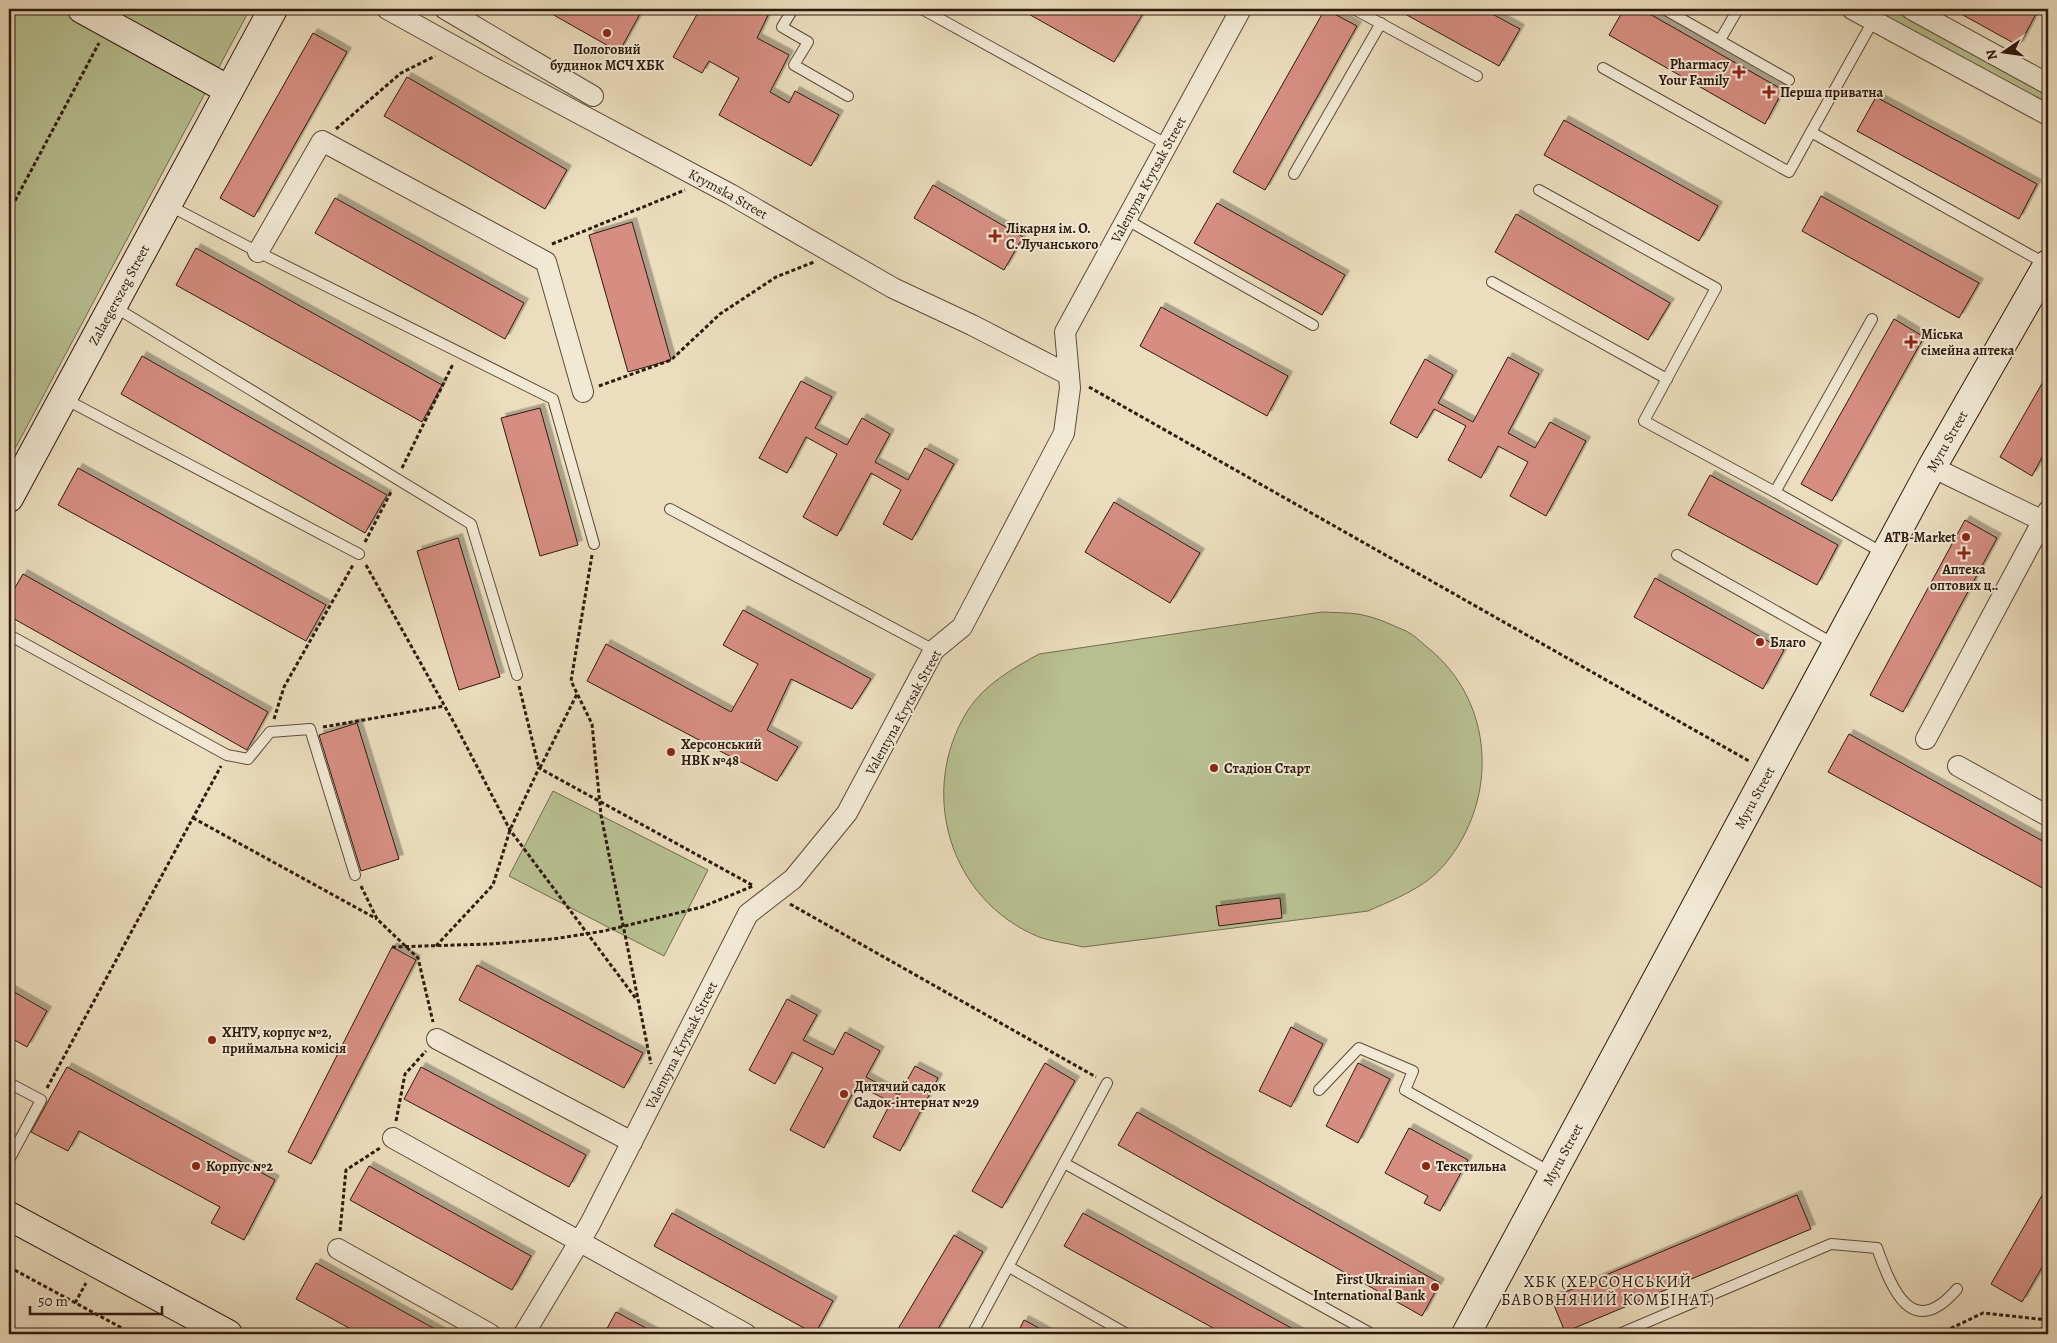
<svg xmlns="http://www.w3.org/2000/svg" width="2057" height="1343" font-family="Alegreya,serif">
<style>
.green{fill:#b8c091;stroke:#736d50}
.building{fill:#d68e83;stroke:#2e1a0e;filter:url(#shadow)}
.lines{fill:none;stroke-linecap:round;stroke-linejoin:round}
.lane-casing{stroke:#5d4b3a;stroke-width:12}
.street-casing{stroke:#5d4b3a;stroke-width:22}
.secondary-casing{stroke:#2e1a0e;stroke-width:30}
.path{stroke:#2e1a0e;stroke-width:3;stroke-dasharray:4 2.5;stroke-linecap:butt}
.lane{stroke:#f2e9d5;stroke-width:10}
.street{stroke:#f2e9d5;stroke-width:20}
.secondary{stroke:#f2e9d5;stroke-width:28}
.poi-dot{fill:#8f2418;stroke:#f2e9d5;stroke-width:2}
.labels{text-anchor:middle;stroke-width:4;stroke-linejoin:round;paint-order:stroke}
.poi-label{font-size:14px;font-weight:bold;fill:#2e1a0e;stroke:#f2e9d5;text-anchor:start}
.street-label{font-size:14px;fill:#2e1a0e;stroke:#f2e9d5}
.quarter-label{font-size:16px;letter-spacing:1px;fill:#2e1a0e;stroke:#f2e9d5}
</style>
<defs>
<filter id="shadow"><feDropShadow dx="4.5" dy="-4.5" stdDeviation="0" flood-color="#0004"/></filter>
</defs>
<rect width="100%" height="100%" fill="#ebddbe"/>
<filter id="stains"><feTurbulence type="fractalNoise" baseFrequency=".004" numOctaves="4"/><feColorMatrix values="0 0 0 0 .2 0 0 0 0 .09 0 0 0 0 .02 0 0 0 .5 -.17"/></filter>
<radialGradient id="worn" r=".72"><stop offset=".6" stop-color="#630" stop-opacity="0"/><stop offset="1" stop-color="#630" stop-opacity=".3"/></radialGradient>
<!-- green -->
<g class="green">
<path d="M9,9H250L9,460Z"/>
<path d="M1867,9H1891L2048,94V107Z"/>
<path d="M1322,612C1336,613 1353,612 1367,616C1380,619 1394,626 1406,631C1414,635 1421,642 1427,647C1495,701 1499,799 1445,864C1425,888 1395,899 1368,911L1083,947C1069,943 1052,942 1039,937C949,900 917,791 968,710C985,684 1012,669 1039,654Z"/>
<path d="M553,791L708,870L664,956L509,876Z"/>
</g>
<!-- building -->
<g class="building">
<path d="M543,9H632L640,14L619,52Z"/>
<path d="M700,9H771L757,38L789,55L770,92L789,103L795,91L839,115L811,166L719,115L739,78L709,61L702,73L673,57Z"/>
<path d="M1027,9H1131L1142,15L1114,62L1025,12Z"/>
<path d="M1325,9L1357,26L1265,190L1233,172Z"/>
<path d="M1396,9H1483L1520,29L1499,66Z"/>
<path d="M1624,9H1641L1783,90L1765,124L1609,35Z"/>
<path d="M1952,9H2031L2037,12L2019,46Z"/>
<path d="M313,33L347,52L254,217L220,198Z"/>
<path d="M407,77L567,170L545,209L384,116Z"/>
<path d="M1876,97L2037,184L2019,219L1857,131Z"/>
<path d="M1564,120L1718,206L1699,241L1544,155Z"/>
<path d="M933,185L1023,237L1004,270L914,218Z"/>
<path d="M1821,196L1979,283L1959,318L1802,231Z"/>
<path d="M335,198L524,303L505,339L315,233Z"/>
<path d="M1217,203L1345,275L1322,315L1194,243Z"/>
<path d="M1516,214L1670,303L1648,340L1495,252Z"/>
<path d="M632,222L671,360L628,372L589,235Z"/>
<path d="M196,248L442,385L422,422L176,285Z"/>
<path d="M1161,307L1288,376L1267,416L1140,346Z"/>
<path d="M1894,319L1924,337L1832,501L1801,484Z"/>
<path d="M142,356L387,495L365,533L121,394Z"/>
<path d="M1508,357L1539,374L1508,433L1535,448L1550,422L1586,441L1546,516L1510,496L1528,462L1498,446L1481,478L1448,460L1466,426L1434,409L1417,438L1390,423L1425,359L1453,375L1438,403L1473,422Z"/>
<path d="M2048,373V446L2032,476L2000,457Z"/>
<path d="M801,381L832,397L815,428L847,445L862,418L890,434L875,462L908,480L925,448L954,464L912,540L883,524L901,490L871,473L837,536L803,517L837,454L806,437L787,473L759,458Z"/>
<path d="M540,408L578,545L540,556L501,418Z"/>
<path d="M78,468L326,605L306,641L58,505Z"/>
<path d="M1710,475L1838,545L1817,585L1688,515Z"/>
<path d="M1114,502L1200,553L1170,603L1085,552Z"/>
<path d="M1965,520L1997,538L1903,712L1870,695Z"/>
<path d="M458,538L500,677L459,690L417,551Z"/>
<path d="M23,574L268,712L247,750L9,616V598Z"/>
<path d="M1655,578L1784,650L1763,689L1634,617Z"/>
<path d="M743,610L871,679L852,709L791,679L767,730L798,747L777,781L587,681L606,644L731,712L758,664L723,645Z"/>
<path d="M357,723L399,859L361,871L319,735Z"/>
<path d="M1849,734L2048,844V891L1828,772Z"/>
<path d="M1280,898L1282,918L1219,926L1216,906Z"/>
<path d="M392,947L416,960L311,1164L288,1152Z"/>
<path d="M477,965L643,1053L624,1088L459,1000Z"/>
<path d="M9,989L47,1011L27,1047L9,1037Z"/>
<path d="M787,999L817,1015L803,1040L833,1055L845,1032L880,1051L866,1077L899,1095L915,1066L938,1078L900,1151L873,1137L891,1102L857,1085L824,1148L790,1130L823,1068L792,1052L775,1084L749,1070Z"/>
<path d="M1291,1027L1323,1044L1291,1107L1259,1091Z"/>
<path d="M1045,1063L1075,1081L1002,1208L972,1191Z"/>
<path d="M1358,1063L1390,1079L1358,1143L1326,1126Z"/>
<path d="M67,1067L275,1180L244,1240L211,1223L220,1207L79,1131L68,1151L31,1132Z"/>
<path d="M421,1067L586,1155L569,1187L404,1099Z"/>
<path d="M1137,1112L1440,1283L1422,1316L1118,1145Z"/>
<path d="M1409,1128L1468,1160L1440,1211L1424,1203L1428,1196L1385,1173Z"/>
<path d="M369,1166L531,1256L512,1290L350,1200Z"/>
<path d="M2048,1185V1257L2022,1302L1991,1284Z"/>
<path d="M1797,1195L1811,1229L1565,1332L1551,1298Z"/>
<path d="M672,1213L833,1301L815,1334L654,1246Z"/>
<path d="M1083,1213L1302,1334H1224L1064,1246Z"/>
<path d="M954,1235L983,1252L935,1334H895Z"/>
<path d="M316,1263L444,1334H360L296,1299Z"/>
<path d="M616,1312L657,1334H604Z"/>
<path d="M1024,1320L1050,1334H1017Z"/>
</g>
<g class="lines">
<!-- lane casing -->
<g class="lane-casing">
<g id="lane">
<path d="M793,9L782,27L808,42L794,65L848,96"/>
<path d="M922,9L1168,145"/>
<path d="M1354,9L1477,76"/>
<path d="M1664,9L1789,80"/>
<path d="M1873,21L1811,132L2048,265"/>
<path d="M1720,40L1738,9"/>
<path d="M1603,68L1789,172L1811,132"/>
<path d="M1294,174L1381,23"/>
<path d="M1539,190L1716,288L1644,421L1775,492"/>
<path d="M168,205L258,252L553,399L594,544"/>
<path d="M1127,220L1313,325"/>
<path d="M1492,282L1667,379"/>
<path d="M113,306L471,524L517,675"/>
<path d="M1872,319L1775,492L1885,554"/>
<path d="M63,398L359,554"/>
<path d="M670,509L934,650"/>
<path d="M1677,555L1836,645"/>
<path d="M9,635L227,755L248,759L270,732L310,729L355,875"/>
<path d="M9,1083L41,1100L9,1160"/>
<path d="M1319,1090L1359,1048L1413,1071L1405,1090L1552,1173"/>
<path d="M1064,1163L1372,1334"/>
<path d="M1009,1267L1127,1334"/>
<path d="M972,1334L1107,1083"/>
<path d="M1619,1334L1831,1244L1877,1248C1892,1290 1912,1341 1957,1289"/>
</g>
</g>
<!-- street casing -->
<g class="street-casing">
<g id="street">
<path id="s1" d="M387,9L490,66L730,194L893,288L972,325L1069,375"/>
<path d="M445,9L593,96"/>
<path d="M1852,9L2048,115"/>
<path d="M1911,9L2048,84"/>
<path d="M258,252L322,141L546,262L583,392"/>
<path d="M1932,467L2043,521"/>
<path d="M1926,739L2048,511"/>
<path d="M1958,766L2048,816"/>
<path d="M437,1039L632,1142"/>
<path d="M393,1138L746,1334"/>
<path d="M338,1249L490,1334"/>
<path id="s2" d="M524,1334L590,1224L748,914L793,879L847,813L934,650L962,627L1064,433L1070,388L1065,332L1241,9"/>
</g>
</g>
<!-- secondary casing -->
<g class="secondary-casing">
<g id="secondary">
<path d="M82,9L229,90"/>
<path id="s3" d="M9,498L273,9"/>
<path d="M9,1216L228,1334"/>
<path id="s4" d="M1466,1334L1932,467L2048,264"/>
</g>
</g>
<!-- path -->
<g class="path">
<path d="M336,129L401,73L435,56"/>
<path d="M9,212L99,43"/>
<path d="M552,244L685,190"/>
<path d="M599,386L671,360L720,314L776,277L814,262"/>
<path d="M1089,387L1749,761"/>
<path d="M402,468L453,364"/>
<path d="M365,542L392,490"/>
<path d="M592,555L571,681L592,724L601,815L651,1064"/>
<path d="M366,565L458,730L510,830L637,1000"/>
<path d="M519,686L539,768"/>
<path d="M274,719L284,687L353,565"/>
<path d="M323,727L444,706"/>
<path d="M540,768L577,694"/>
<path d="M193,818L377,919"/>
<path d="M361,886L377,919L418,958L433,1022"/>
<path d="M790,904L1096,1077"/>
<path d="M436,946L493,885L510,830L539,768L752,885"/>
<path d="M392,947L489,944L553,939L604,931L702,907L753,886"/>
<path d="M47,1088L221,766"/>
<path d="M396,1121L405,1074L426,1051"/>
<path d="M340,1231L346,1170L380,1148"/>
<path d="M9,1267L133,1334"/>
<path d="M75,1303L86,1283"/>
<path d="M1939,1334L1983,1313L2048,1320"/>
</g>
<!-- lane -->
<use href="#lane" class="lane"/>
<!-- street -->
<use href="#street" class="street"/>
<!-- secondary -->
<use href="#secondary" class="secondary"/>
</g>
<!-- markers -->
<g class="poi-dot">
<circle cx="607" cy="33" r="5"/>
<path d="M1736.5 64.5h5v5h5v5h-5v5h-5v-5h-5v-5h5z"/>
<path d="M1766.5 84.5h5v5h5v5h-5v5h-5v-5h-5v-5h5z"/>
<path d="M992.5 228.5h5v5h5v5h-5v5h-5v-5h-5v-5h5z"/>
<path d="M1908.5 334.5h5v5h5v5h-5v5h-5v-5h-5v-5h5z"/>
<circle cx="1966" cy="537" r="5"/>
<path d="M1961.5 545.5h5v5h5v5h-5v5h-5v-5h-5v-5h5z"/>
<circle cx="1760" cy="642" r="5"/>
<circle cx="671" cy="752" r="5"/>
<circle cx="1214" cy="768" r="5"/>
<circle cx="212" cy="1040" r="5"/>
<circle cx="844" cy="1094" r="5"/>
<circle cx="196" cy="1166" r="5"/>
<circle cx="1426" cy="1166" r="5"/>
<circle cx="1435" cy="1287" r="5"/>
</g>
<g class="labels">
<!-- poi labels -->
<g class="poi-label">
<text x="607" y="54" text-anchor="middle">Пологовий<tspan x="607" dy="16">будинок МСЧ ХБК</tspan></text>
<text x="1729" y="69" text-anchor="end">Pharmacy<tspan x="1729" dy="16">Your Family</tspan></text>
<text x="1780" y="97">Перша приватна</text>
<text x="1006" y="233">Лікарня ім. О.<tspan x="1006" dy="16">С. Лучанського</tspan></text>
<text x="1921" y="339">Міська<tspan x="1921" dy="16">сімейна аптека</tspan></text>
<text x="1956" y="542" text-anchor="end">ATB-Market</text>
<text x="1964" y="574" text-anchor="middle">Аптека<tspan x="1964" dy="16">оптових ц‥</tspan></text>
<text x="1770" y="647">Благо</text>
<text x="681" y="749">Херсонський<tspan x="681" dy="16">НВК №48</tspan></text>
<text x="1224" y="773">Стадіон Старт</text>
<text x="222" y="1037">ХНТУ, корпус №2,<tspan x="222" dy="16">приймальна комісія</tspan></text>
<text x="854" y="1091">Дитячий садок<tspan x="854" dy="16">Садок-інтернат №29</tspan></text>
<text x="206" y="1171">Корпус №2</text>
<text x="1436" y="1171">Текстильна</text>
<text x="1425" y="1284" text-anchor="end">First Ukrainian<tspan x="1425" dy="16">International Bank</tspan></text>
</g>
<!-- street labels -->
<g class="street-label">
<text dy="5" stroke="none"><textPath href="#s2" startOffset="1334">Valentyna Krytsak Street</textPath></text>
<text dy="5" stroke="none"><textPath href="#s1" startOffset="388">Krymska Street</textPath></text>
<text dy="5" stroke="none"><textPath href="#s3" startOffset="231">Zalaegerszeg Street</textPath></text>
<text dy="5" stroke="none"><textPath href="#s4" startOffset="1014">Myru Street</textPath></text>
<text transform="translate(903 712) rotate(-61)" y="5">Valentyna Krytsak Street</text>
<text dy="5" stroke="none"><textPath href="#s4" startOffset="609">Myru Street</textPath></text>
<text dy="5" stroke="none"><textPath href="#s2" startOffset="329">Valentyna Krytsak Street</textPath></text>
<text dy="5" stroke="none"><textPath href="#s4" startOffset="204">Myru Street</textPath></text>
</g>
<!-- quarter labels -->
<g class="quarter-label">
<text x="1608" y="1287">ХБК (ХЕРСОНСЬКИЙ<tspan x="1608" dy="18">БАВОВНЯНИЙ КОМБІНАТ)</tspan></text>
</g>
</g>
<!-- margin -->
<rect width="2057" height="1343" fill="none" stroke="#ebddbe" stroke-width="30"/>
<rect x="10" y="10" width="2037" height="1323" fill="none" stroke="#2e1a0e" stroke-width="2.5"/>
<rect x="15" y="15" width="2027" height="1313" fill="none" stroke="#2e1a0e"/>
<!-- north arrow -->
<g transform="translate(2004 52) rotate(257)" stroke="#f2e9d5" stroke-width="4" paint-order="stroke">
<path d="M0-4L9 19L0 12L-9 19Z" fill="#2e1a0e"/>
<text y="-8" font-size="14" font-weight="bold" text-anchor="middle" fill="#2e1a0e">N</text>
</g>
<!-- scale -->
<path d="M30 1306v8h132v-8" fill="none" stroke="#2e1a0e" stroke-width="2.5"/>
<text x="38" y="1306" font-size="15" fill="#2e1a0e" stroke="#f2e9d5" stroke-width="4" paint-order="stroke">50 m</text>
<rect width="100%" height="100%" filter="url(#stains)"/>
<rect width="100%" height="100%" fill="url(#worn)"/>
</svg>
